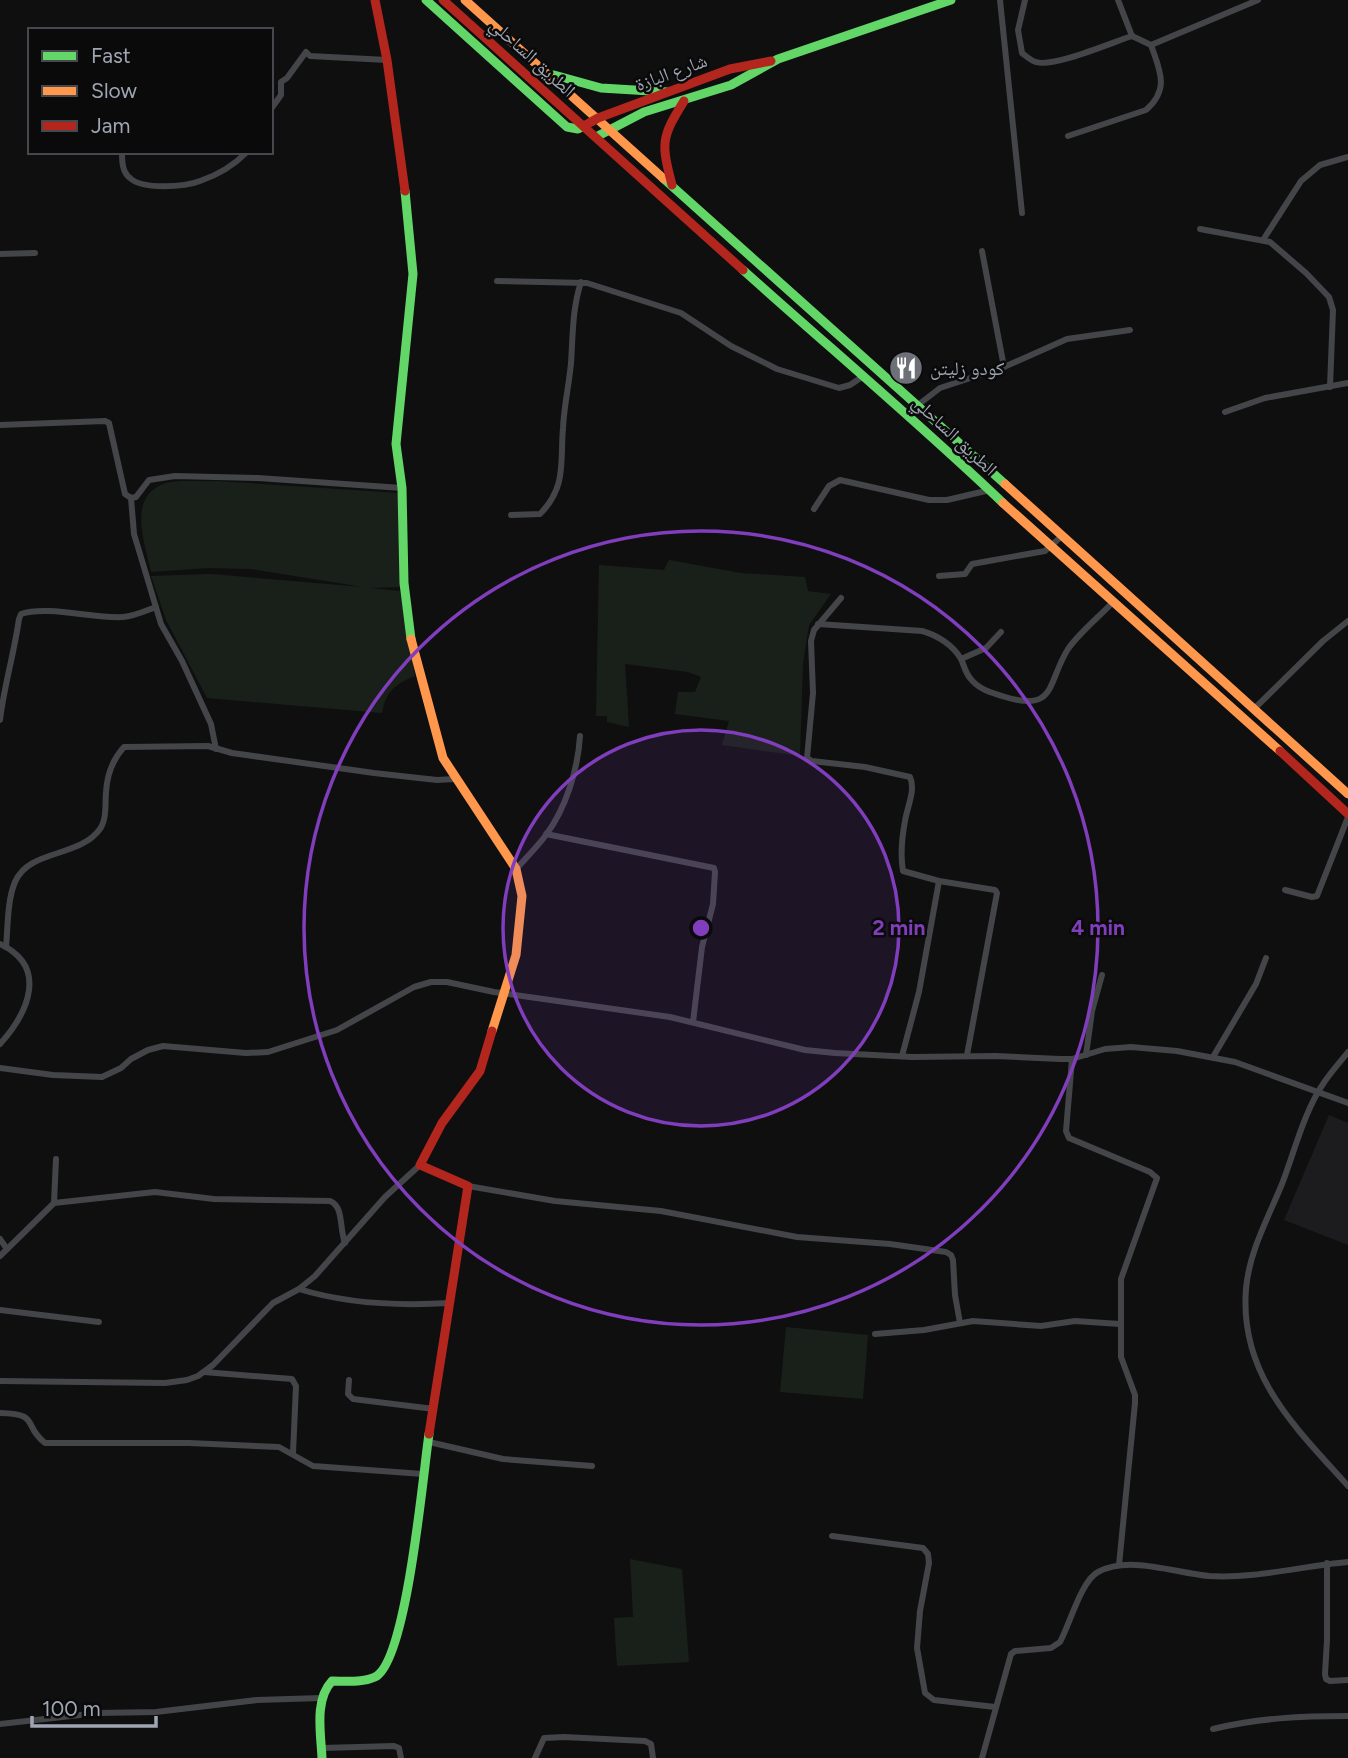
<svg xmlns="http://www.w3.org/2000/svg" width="1348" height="1758" font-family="Figtree,'Noto Naskh Arabic',sans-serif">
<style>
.built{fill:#1c1c1e}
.green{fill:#19201a}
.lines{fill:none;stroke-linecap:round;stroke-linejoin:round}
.street{stroke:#444549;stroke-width:6}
.fast{stroke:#63d668;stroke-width:9}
.slow{stroke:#ff974d;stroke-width:9}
.jam{stroke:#b3261e;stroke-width:9}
.ring{fill:none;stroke:#803ebd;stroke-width:3.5}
.labels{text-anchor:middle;stroke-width:5;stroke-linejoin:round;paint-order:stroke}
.street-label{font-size:19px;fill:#9fa5b2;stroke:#0a0a0b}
.poi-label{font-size:19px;fill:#9fa5b2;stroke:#0a0a0b;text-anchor:start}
.centre{fill:#803ebd;stroke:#0a0a0b;stroke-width:3.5}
.ring-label{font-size:21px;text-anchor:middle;font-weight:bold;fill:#803ebd;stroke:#0a0a0b;stroke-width:5;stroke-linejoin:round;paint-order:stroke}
</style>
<rect width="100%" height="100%" fill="#0f0f10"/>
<!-- built -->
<path class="built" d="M1329,1115L1348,1123V1245L1284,1220Z"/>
<!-- green -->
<g class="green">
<path d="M217,481L399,493L401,587L371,588L400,591L415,676C395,684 386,691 382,713L207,698L166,620L151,576L211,574L363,587L251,569L208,568L151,572C145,544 127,498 163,484C175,479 203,482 217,481Z"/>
<path d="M669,560L741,573L805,577L808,591L831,594L809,625L803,664L800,756L722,745L729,721L675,714L678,692H695L701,677L688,672L625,664L629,727L607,722V716H596L599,565L664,570Z"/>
<path d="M786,1327L868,1335L863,1399L780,1392Z"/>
<path d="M630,1559L682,1569L689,1662L617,1666L614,1618L633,1617Z"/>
</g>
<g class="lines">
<!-- street -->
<g class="street">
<path d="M1000,0L1022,213"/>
<path d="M1025,0L1018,30L1022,53C1026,56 1031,61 1036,62C1053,68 1113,42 1132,36"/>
<path d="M1151,45L1258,0"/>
<path d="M271,109L281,95V82L287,78L306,52L310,56L387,60"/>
<path d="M1068,136L1146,110C1170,89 1160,71 1151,45L1132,36L1118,0"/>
<path d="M122,152C122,161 122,172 130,178C142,190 185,187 200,181C218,175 234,165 247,152"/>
<path d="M1200,229L1270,242L1306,273L1329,297L1333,310L1330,387"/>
<path d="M1263,240L1301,181L1320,165L1348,157"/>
<path d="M982,251L1004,367"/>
<path d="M0,254L35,253"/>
<path d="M497,281L587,283L681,313L731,346L777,369L839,388L850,385L862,377"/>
<path d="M918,405L940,388L1004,367L1067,339L1130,330"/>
<path d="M1225,412L1265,398L1348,383"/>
<path d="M0,425L105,421L109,423L125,494L131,498L136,497L149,480L175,476L258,478L402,488"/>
<path d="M131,498L134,534L161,624L182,661L211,724L216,749"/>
<path d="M814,509L829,486L840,480L929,500H947L990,490"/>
<path d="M511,515L540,514C567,487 560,462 563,428C564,406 569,385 571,363C573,335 572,310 581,282"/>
<path d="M939,576L965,574L972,564L1045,551L1062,536"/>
<path d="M841,598L814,630L811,641L813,693L807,758L812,761L865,767L910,777C916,790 907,807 905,821C902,837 900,854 903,871L939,881L995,890L997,893L967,1055"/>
<path d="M818,624L922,631C937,635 953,645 961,659C964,665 965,672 970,678C978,689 990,692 1002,696C1057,714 1047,682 1068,649C1080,632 1099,617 1113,602"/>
<path d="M961,659L986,648L1001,632"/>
<path d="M1255,708L1323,641L1348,621"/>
<path d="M0,720C4,686 14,654 19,619L21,614C47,605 95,619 123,617C135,616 145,611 156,607"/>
<path d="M546,834L714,868L715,872L713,904L702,947L693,1022"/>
<path d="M516,869C526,858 537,847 546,835C566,808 578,769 580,736"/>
<path d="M1285,890L1312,897L1317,896L1348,817"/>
<path d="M0,944C49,967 28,1013 0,1044"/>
<path d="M6,947C8,927 7,901 15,882C29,849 79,858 100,829C107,819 105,803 106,792C107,776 113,759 124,747L208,746L232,753L374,773L437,780L455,779"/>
<path d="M1348,1052C1340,1062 1332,1071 1325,1081C1304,1111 1295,1150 1282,1184C1268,1218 1249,1252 1246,1289C1239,1375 1296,1428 1348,1486"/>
<path d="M1086,1055L1092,1011L1102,975"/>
<path d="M902,1056L919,992L939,881"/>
<path d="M1213,1057L1256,984L1266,958"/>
<path d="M1072,1059L1066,1131L1069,1138L1150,1172L1157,1178L1121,1279V1357L1135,1395V1403L1119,1565"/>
<path d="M0,1068L53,1075L102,1077L121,1068L131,1059L148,1050L163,1046L246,1053L268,1052L337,1030L414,987L431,982H447L494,992L670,1017L805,1050L835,1053L912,1057L996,1056L1060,1059H1072L1105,1049L1131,1047L1177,1051L1235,1062L1348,1103"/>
<path d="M468,1186L555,1201L661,1211L797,1237L890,1244L946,1252L951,1255L953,1260L955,1295L960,1323"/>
<path d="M54,1203L155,1192L214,1199L330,1201C344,1207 339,1227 345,1243"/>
<path d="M0,1239L7,1249"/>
<path d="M0,1256L54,1203L56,1159"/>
<path d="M299,1289C347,1304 400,1306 450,1303"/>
<path d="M0,1310L99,1322"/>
<path d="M875,1334L924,1330L973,1321L1041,1326L1075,1321L1120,1324"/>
<path d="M204,1372L292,1379L296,1386L293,1453"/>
<path d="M349,1380L348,1394L353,1399L434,1409"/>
<path d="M0,1381L165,1383L187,1380L198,1376L213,1365L273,1303L299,1289L315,1276L385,1197L420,1165"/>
<path d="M0,1413C41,1414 22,1425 45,1443H189L279,1447L313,1466L423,1474"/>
<path d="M429,1442L503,1459L592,1466"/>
<path d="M832,1536L923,1548L928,1554L929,1563L920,1611L917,1648L925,1693L934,1700L995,1707"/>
<path d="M1327,1563V1640L1325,1674L1326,1679L1330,1681L1348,1680"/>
<path d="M0,1724L98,1713L156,1712L257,1700L321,1698"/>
<path d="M1213,1729C1258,1718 1302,1716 1348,1716"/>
<path d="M322,1748L394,1746L399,1748L401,1758"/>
<path d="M535,1758L544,1738L564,1737L645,1741L651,1744L653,1758"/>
<path d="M982,1758L1011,1654L1015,1651L1051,1648L1060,1642C1070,1624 1081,1581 1098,1572C1129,1555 1175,1573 1209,1576C1255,1579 1302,1566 1348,1562"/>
</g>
<!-- fast -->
<g class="fast">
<path d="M426,0L567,127L578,129L584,126"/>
<path d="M554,75L601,88L667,92"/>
<path d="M596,137L644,112L731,85L778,59L951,0"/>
<path d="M664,179L1005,484"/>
<path d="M405,191L413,274L396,444L402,488L404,583L411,639"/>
<path d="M743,270C830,348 919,423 1003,503"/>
<path d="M322,1758C321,1734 314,1700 332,1681C345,1681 362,1683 375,1677C407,1662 423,1473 429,1434"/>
</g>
<!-- slow -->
<g class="slow">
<path d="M465,0L664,179"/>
<path d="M1005,484L1348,794"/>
<path d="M1003,503L1280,751"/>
<path d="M411,639L443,758L516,869L522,896L516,955L492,1031"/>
</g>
<!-- jam -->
<g class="jam">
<path d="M375,0L387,60L405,191"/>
<path d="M443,0L743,270"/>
<path d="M584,126L598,118L730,69L771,61"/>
<path d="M672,185C661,143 661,138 684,101"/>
<path d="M1280,751L1348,814"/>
<path d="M429,1434L468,1186L420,1165L442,1123L480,1071L492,1031"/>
</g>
</g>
<!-- distance rings -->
<circle cx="701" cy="928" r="198" fill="#803ebd" fill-opacity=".12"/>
<g class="ring">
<circle cx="701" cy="928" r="198"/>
<circle cx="701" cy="928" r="397"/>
</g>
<!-- icons -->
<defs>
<g id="restaurant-disc" transform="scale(1.75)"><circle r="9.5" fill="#6d7079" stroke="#0a0a0b"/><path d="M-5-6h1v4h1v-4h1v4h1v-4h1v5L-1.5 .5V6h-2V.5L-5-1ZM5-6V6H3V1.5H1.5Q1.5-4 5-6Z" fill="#fff"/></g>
</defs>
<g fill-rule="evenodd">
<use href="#restaurant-disc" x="906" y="368"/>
</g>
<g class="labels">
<!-- street labels -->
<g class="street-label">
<text transform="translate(533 57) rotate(42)" y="7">الطريق الساحلي</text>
<text transform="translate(671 72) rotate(-20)" y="7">شارع البازة</text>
<text transform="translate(955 435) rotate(43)" y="7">الطريق الساحلي</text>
</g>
<!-- poi labels -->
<g class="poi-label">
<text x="930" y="375">كودو زليتن</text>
</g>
</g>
<circle cx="701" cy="928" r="10" class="centre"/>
<g class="ring-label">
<text x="899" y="935">2 min</text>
<text x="1098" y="935">4 min</text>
</g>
<!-- legend -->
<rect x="28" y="28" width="245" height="126" fill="#0a0a0b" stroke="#46484e" stroke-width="2"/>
<rect x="42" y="51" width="35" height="10" fill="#63d668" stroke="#46484e" stroke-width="2"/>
<text x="91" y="63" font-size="21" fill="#9fa5b2">Fast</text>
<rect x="42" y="86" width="35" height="10" fill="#ff974d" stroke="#46484e" stroke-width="2"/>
<text x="91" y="98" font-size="21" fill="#9fa5b2">Slow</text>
<rect x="42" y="121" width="35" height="10" fill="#b3261e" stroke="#46484e" stroke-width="2"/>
<text x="91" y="133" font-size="21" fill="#9fa5b2">Jam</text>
<!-- scale -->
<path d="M32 1716v10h124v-10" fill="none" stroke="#9fa5b2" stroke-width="3.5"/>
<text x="42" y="1716" font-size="21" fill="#9fa5b2" stroke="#0a0a0b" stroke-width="5" paint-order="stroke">100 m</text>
</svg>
